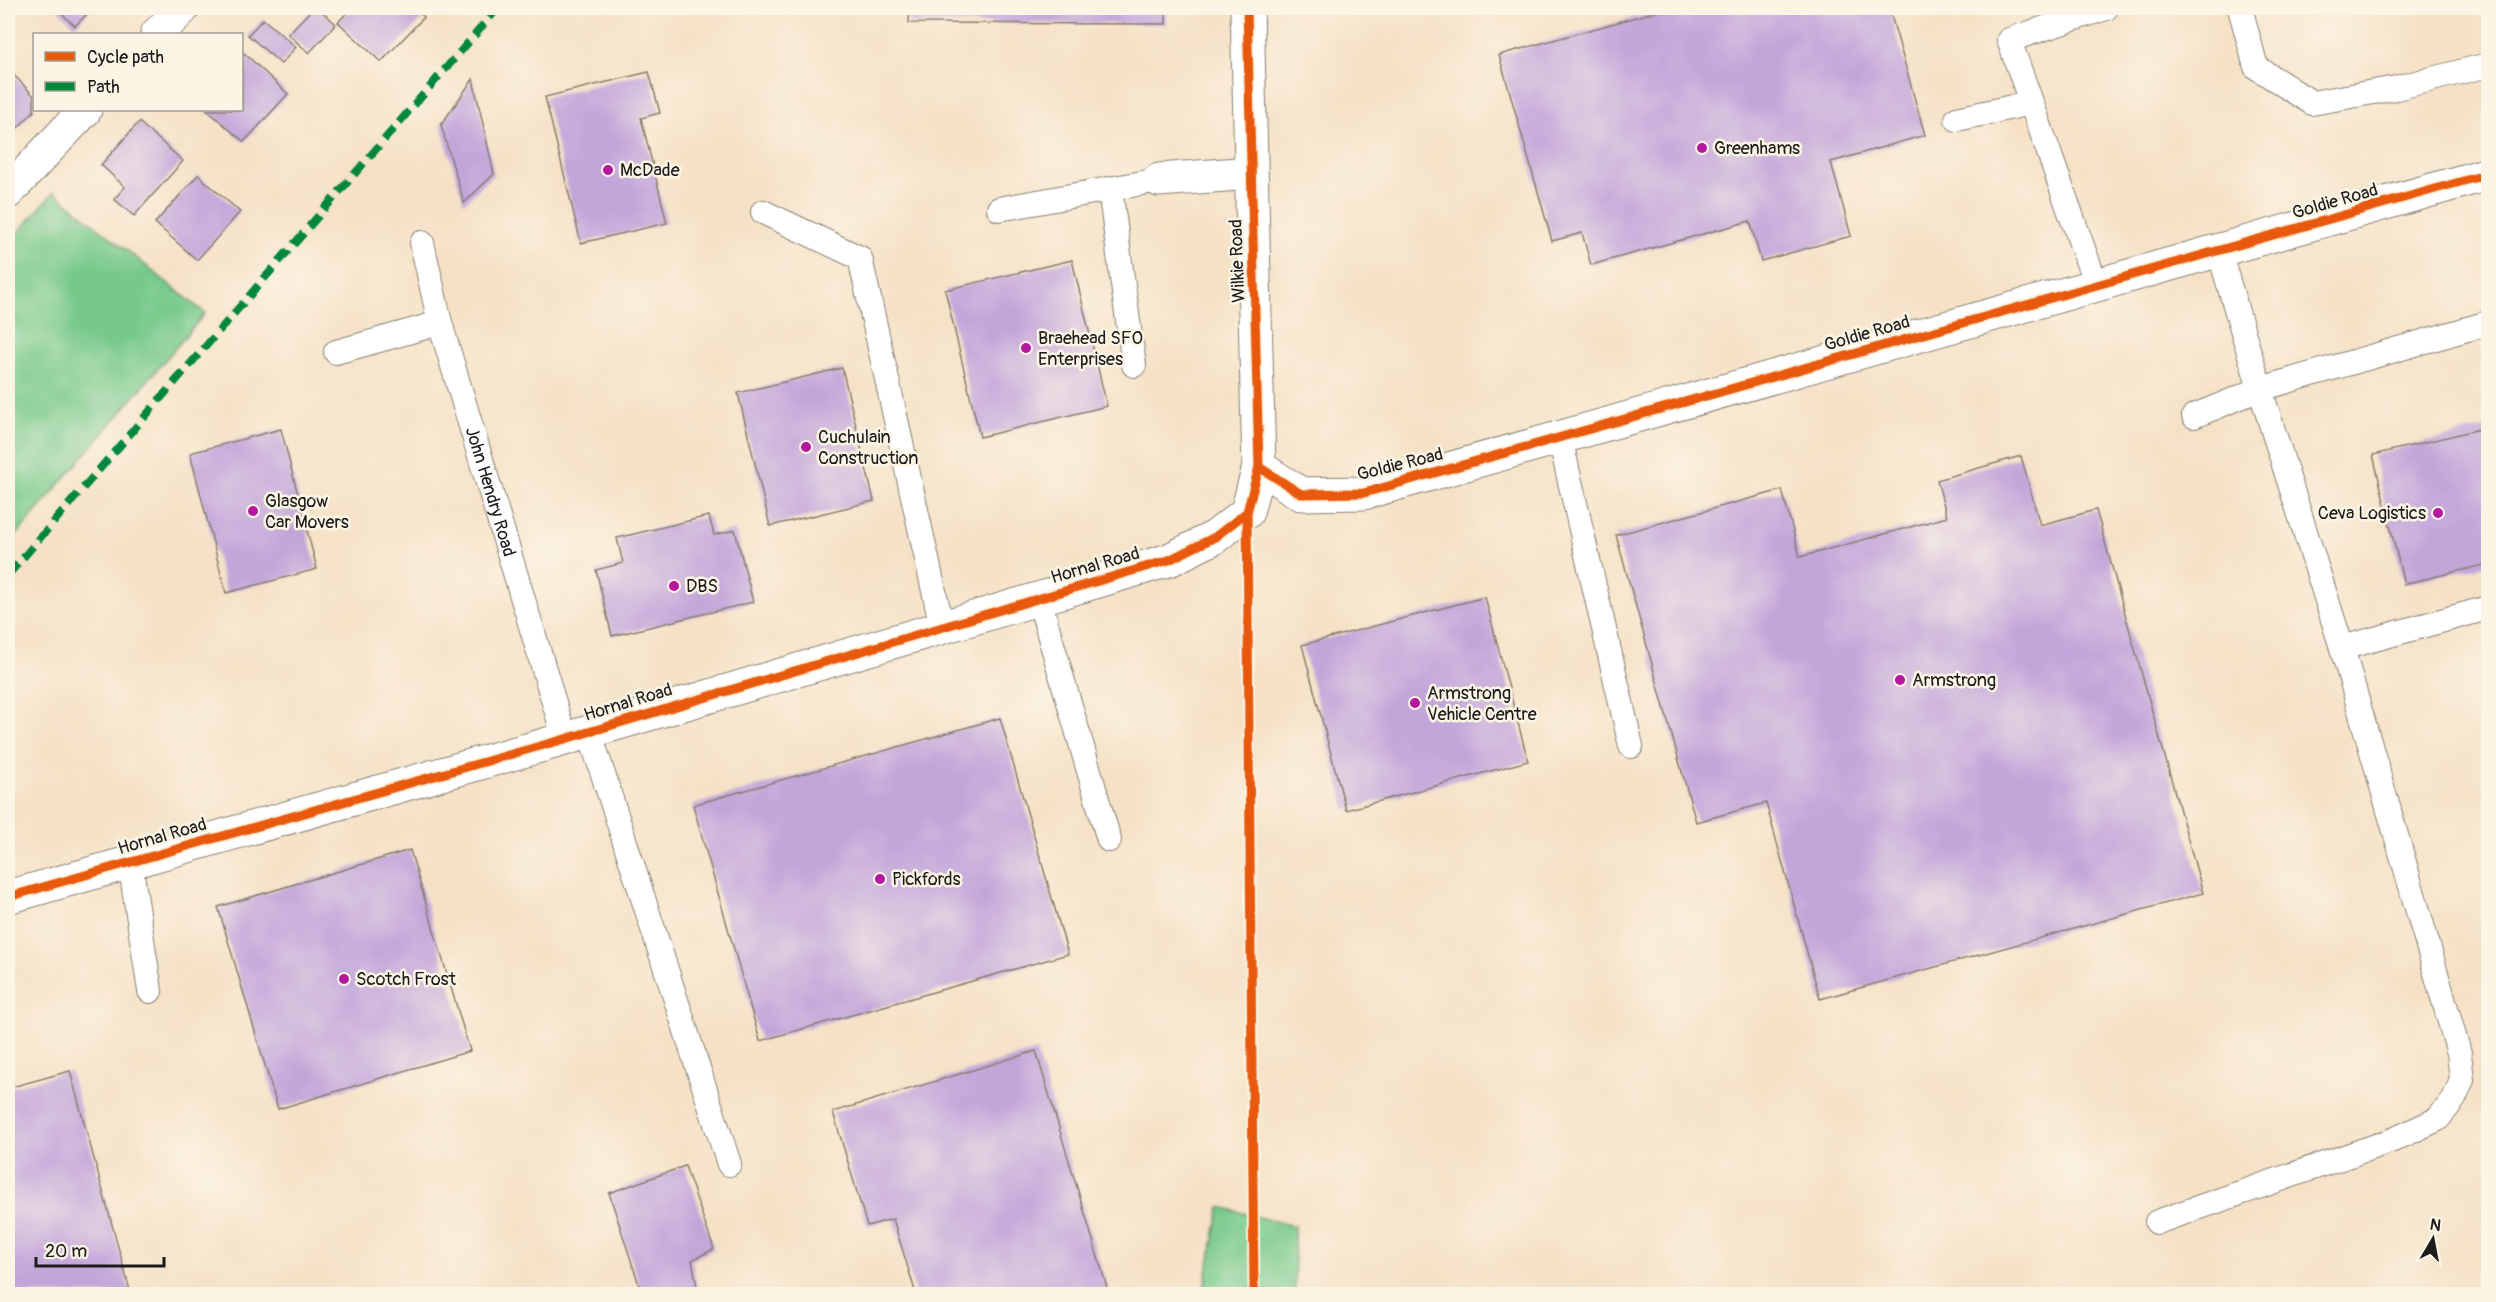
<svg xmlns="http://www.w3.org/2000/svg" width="2496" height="1302" font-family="Pangolin,sans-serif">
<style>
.green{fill:#76c98b;stroke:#497254;stroke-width:1.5}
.building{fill:#c2a6da}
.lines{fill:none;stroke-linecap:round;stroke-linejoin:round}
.service-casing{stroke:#887e71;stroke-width:26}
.minor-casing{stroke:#887e71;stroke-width:35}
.tertiary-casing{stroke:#887e71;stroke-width:35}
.service{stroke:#fff;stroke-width:24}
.minor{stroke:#fff;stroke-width:33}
.tertiary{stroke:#fff;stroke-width:33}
.quiet{stroke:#00873e;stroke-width:8;stroke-dasharray:15 8;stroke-linecap:butt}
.cycleway-casing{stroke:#fcf5e5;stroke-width:13}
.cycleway{stroke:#e8590c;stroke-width:9}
.poi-dot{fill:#b5179e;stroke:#fcf5e5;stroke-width:2}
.labels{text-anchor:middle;stroke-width:5;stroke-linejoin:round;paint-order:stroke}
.poi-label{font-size:18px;fill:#1c1c1c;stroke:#fcf5e5;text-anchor:start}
.street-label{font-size:18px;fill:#1c1c1c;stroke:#fcf5e5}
</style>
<rect width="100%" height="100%" fill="#fcf5e5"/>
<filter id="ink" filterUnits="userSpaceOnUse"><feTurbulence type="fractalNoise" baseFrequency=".0167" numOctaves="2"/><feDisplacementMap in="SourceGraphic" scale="12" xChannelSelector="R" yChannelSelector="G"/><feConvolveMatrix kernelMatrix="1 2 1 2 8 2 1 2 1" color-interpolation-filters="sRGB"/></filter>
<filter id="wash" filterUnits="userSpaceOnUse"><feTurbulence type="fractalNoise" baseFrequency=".008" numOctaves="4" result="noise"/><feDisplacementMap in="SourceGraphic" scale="24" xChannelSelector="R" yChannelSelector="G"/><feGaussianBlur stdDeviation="1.35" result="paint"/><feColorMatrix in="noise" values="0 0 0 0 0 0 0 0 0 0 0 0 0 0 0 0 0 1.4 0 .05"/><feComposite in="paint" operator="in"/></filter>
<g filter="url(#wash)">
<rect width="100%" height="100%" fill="#f5e1c6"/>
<!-- green -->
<g class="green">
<path d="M54,192L205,313L8,545V244Z"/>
<path d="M1220,1207L1294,1226L1295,1294H1203Z"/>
</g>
<g id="blocks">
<!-- building -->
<g class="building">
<path d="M56,8H93L75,26Z"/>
<path d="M313,8H318L336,24L309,53L288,34Z"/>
<path d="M352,8H414L424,17L381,62L338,22Z"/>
<path d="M910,8H1166V24L909,23Z"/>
<path d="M1669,8H1889L1925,135L1831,162L1851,236L1761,261L1750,221L1591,265L1582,233L1552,241L1499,55Z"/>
<path d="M263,19L296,47L281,64L248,35Z"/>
<path d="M244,53L288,94L244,142L207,110H242V56Z"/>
<path d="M8,69L34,96V111L8,138Z"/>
<path d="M649,72L660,113L641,118L667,223L581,243L545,97Z"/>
<path d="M473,79L494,174L464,203L441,125Z"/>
<path d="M139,122L183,161L134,216L114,199L125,187L101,165Z"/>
<path d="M198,175L240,212L197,260L155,223Z"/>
<path d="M1072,260L1107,406L980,437L945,290Z"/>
<path d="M842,368L874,501L770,526L738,393Z"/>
<path d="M2488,427V564L2404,584L2373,455Z"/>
<path d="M281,429L317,569L226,593L190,453Z"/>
<path d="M2021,456L2040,525L2096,510L2203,893L1820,999L1766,803L1696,822L1616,535L1782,490L1800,557L1947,517L1937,480Z"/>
<path d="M709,516L714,535L735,530L753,602L612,636L596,570L623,563L617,538Z"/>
<path d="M1485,597L1528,761L1346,810L1302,645Z"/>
<path d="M1000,718L1068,954L760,1041L693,805Z"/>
<path d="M410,850L470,1051L278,1109L218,907Z"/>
<path d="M1036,1051L1109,1294H916L893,1219L867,1226L833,1112Z"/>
<path d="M70,1071L131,1294H8V1088Z"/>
<path d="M685,1166L714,1249L692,1260L697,1287L672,1294H642L609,1193Z"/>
</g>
</g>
</g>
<g filter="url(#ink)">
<use href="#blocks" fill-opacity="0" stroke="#887e71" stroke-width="1.5"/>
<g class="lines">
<!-- service casing -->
<g class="service-casing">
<g id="service">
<path d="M2240,8L2256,67L2312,103L2396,88L2488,65"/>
<path d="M1957,119L2031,103"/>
<path d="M1110,189L1134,365"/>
<path d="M999,209L1159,180"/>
<path d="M763,212L860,258L942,627"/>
<path id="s1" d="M422,243L440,323L565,739"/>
<path d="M2219,251L2260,389L2488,323"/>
<path d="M2096,285L2009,40L2106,8"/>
<path d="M336,352L440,323"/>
<path d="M2194,416L2260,389L2342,648L2488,608"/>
<path d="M1560,438L1631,746"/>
<path d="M1039,599L1109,840"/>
<path d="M589,731L729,1164"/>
<path d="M130,862L150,991"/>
<path d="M2157,1222L2393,1140L2438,1119L2454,1099L2462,1080L2459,1053L2342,648"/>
</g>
</g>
<!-- minor casing -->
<g class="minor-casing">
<g id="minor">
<path d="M157,34L183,8"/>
<path d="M1159,180L1251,173"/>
<path d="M8,192L85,110"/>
<path d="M1259,467L1301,494L1364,493L2488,174"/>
</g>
</g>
<!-- tertiary casing -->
<g class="tertiary-casing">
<path id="tertiary" d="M8,897L565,739L1169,560L1215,537L1247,512L1259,467L1247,8"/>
</g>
<!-- service -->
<use href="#service" class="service"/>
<!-- minor -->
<use href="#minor" class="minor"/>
<!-- tertiary -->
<use href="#tertiary" class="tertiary"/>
<!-- quiet -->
<path class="quiet" d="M8,575L498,8"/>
<!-- cycleway casing -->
<g class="cycleway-casing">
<g id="cycleway">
<path d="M1247,8L1259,467L1247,512L1254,1294"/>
<path d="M1259,467L1301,494L1364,493L2488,174"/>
<path d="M8,897L565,739L1169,560L1215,537L1247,512"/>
</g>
</g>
<!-- cycleway -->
<use href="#cycleway" class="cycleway"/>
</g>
</g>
<!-- markers -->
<g class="poi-dot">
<circle cx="1702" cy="148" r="6"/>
<circle cx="608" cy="170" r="6"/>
<circle cx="1026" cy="348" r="6"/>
<circle cx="806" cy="447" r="6"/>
<circle cx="253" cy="511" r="6"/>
<circle cx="2438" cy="513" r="6"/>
<circle cx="674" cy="586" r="6"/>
<circle cx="1900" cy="680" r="6"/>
<circle cx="1415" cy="703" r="6"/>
<circle cx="880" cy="879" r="6"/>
<circle cx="344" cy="979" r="6"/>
</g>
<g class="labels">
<!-- poi labels -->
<g class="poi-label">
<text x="1714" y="154">Greenhams</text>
<text x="620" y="176">McDade</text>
<text x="1038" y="344">Braehead SFO<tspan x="1038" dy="21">Enterprises</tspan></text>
<text x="818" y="443">Cuchulain<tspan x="818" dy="21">Construction</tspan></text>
<text x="265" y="507">Glasgow<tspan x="265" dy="21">Car Movers</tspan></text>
<text x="2426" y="519" text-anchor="end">Ceva Logistics</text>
<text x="686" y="592">DBS</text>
<text x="1912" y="686">Armstrong</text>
<text x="1427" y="699">Armstrong<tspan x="1427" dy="21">Vehicle Centre</tspan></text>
<text x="892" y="885">Pickfords</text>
<text x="356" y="985">Scotch Frost</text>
</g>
<!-- street labels -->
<g class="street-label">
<text transform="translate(2335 201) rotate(-16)" y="6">Goldie Road</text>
<text transform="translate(1237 261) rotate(-92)" y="6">Wilkie Road</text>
<text transform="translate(1867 333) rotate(-16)" y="6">Goldie Road</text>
<text transform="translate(1400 464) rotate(-14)" y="6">Goldie Road</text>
<text dy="6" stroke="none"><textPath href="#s1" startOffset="258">John Hendry Road</textPath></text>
<text transform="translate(1095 565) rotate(-16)" y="6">Hornal Road</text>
<text transform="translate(628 702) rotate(-17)" y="6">Hornal Road</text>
<text transform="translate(162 836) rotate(-16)" y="6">Hornal Road</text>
</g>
</g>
<!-- margin -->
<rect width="2496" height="1302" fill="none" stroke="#fcf5e5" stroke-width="30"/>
<!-- legend -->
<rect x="33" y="33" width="210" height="78" fill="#fcf5e5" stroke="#a29e95" stroke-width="1.5"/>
<rect x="45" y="52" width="30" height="9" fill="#e8590c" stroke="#a29e95" stroke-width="1.5"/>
<text x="87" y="63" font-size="18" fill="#1c1c1c">Cycle path</text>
<rect x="45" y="82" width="30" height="9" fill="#00873e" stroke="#a29e95" stroke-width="1.5"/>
<text x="87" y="93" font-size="18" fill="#1c1c1c">Path</text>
<!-- north arrow -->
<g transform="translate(2433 1239) rotate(10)" stroke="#fcf5e5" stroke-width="4.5" paint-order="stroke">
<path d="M0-4.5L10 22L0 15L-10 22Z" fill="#1c1c1c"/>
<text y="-9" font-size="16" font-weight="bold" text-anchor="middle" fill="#1c1c1c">N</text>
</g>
<!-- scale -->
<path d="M36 1257v9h128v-9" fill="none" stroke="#1c1c1c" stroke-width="3"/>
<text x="45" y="1257" font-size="18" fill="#1c1c1c" stroke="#fcf5e5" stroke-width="4.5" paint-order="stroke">20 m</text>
</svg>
